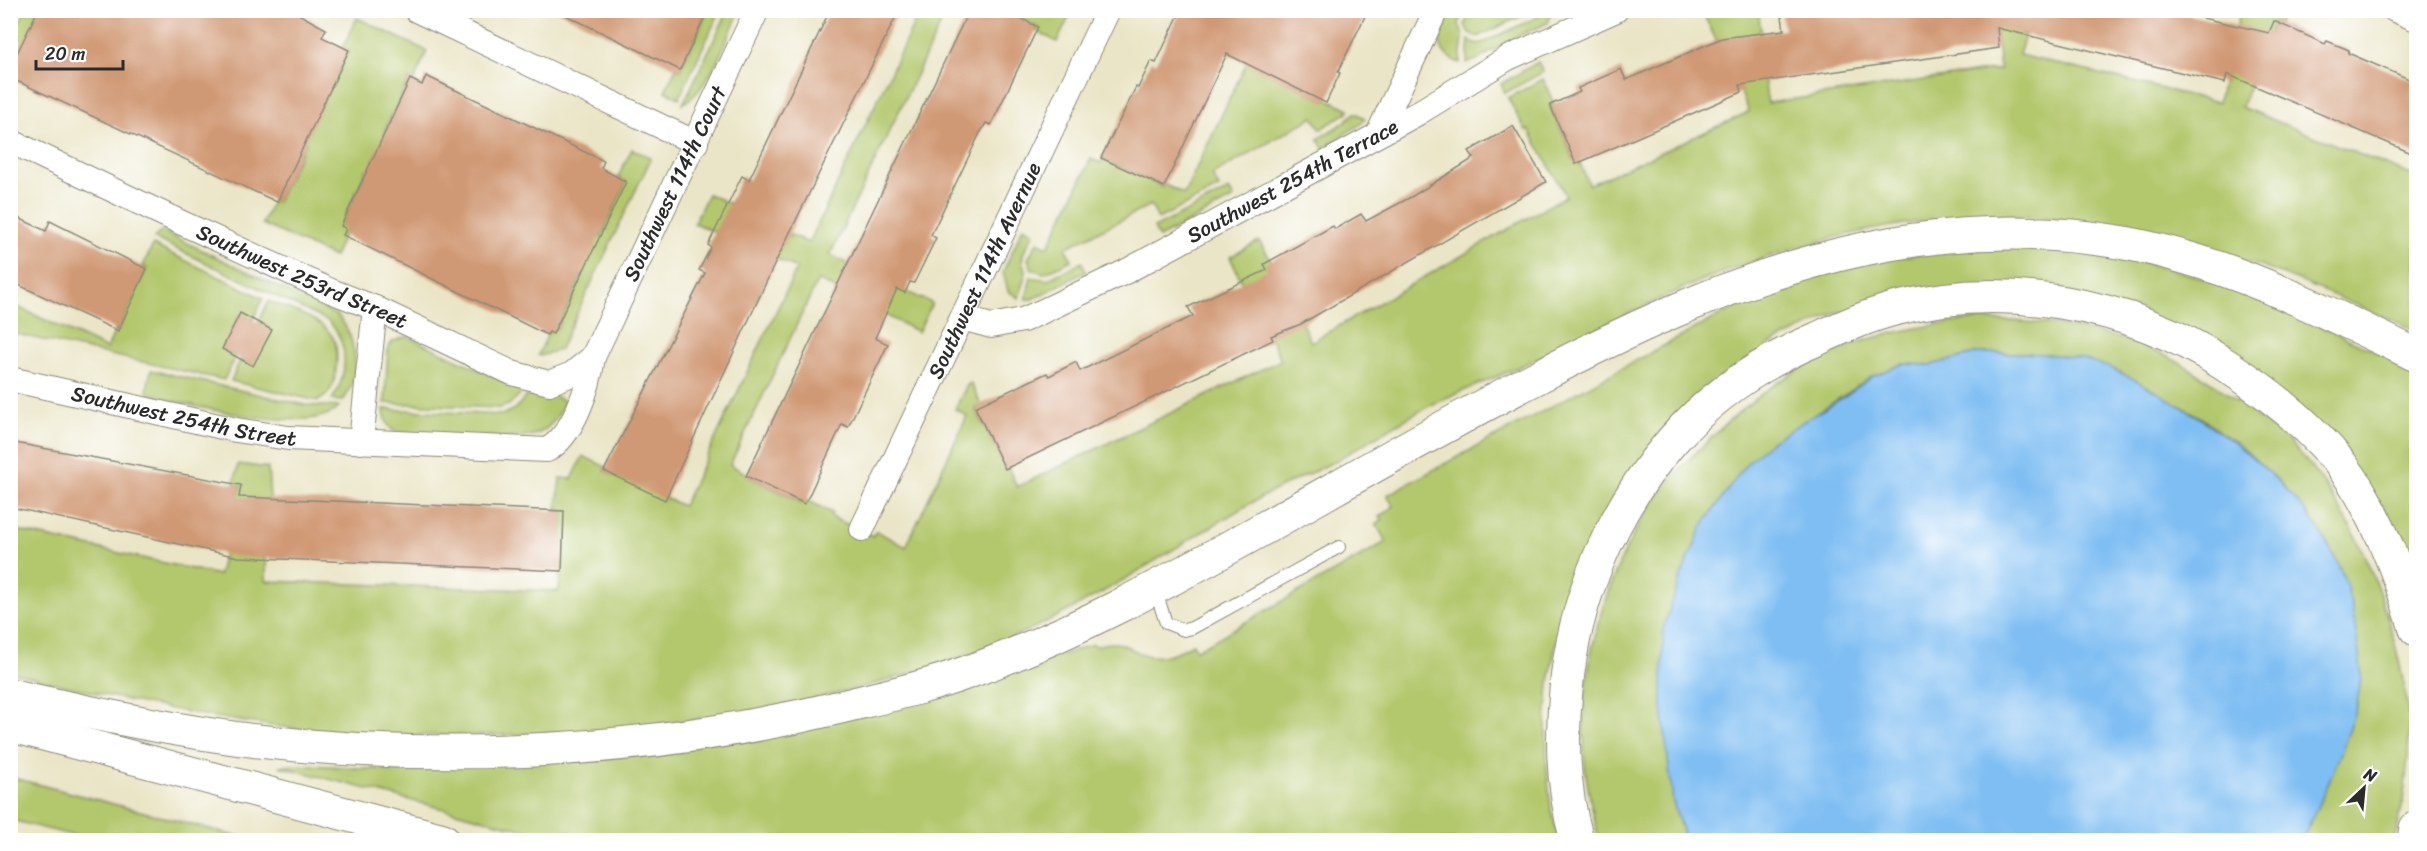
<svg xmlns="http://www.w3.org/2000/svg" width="2427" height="851" font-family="Sriracha,sans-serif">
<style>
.green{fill:#b3c86d;stroke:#6f7a4c;stroke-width:1.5}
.water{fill:#7fbef3;stroke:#55748f;stroke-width:1.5}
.building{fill:#d09974}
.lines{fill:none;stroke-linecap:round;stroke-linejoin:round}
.lane-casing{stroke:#8a8878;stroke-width:14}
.street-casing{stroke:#8a8878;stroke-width:26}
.highway-casing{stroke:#8a8878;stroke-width:35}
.lane{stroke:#fff;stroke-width:12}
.street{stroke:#fff;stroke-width:24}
.highway{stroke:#fff;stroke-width:33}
.labels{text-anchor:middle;stroke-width:4.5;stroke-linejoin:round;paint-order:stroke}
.street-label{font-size:21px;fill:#2b2b2b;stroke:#fff}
</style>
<rect width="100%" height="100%" fill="#fff"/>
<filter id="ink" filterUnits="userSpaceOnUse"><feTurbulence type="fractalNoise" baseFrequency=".0167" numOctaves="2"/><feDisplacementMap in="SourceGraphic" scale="12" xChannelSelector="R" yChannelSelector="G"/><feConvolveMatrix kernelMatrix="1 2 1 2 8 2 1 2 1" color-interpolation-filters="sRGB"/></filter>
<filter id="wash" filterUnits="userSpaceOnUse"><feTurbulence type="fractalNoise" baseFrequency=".008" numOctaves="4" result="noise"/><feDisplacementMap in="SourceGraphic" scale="24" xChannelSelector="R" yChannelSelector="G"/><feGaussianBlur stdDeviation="1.35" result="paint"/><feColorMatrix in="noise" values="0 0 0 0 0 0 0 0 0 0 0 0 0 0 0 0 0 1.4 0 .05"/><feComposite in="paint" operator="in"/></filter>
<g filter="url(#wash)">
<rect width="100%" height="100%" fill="#eae5c6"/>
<!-- green -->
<g class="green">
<path d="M1066,10L1071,13L1057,42L1036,31L1038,27L1005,11Z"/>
<path d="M1994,10L2027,11L2021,34L2025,35L2019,55L2218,102L2223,82H2225L2240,11H2284L2279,23L2274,21L2248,82L2251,84L2241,107L2416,177V330C2361,308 2307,282 2251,263C2219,252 2185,246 2152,238C2119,230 2086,221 2052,218C1935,208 1811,237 1703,280C1648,302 1595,331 1542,356C1511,371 1480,384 1448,397C1413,412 1372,440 1337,460C1315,472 1291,481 1269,493C1183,540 1103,599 1013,637C838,710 627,738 438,735C409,735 379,736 349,734C235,725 121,701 11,672L10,529L219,575L224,553H226L241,485L234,484L238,464L268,468L270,499L266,500L264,559L266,560V581L559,591L564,511L557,510L560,478L572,479L583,456L606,467L604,471L683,506L797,268L694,223L708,194L731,204L730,207L789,237L791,235L809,243L920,11H947L830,255L848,264V266L932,303L918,332L818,280L730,465L747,474V476L804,504L807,500L832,513L831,517L873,536L876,531L906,547L967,416L955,409L967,385L971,383L981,405L975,408L1005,468L1008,467L1017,487L1281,360L1249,290L1246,291L1230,257L1259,241L1271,260L1311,342L1566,196L1529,130L1526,131L1508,98L1543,79L1554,104L1550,106L1576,164L1580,163L1589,185L1749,112L1719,40H1716L1702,11H1758C1764,42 1761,73 1768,103L2000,69Z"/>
<path d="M25,11H40L11,68L10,41Z"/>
<path d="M708,11H720L679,98L665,91L676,68L680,70Z"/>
<path d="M728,11H740C726,39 711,88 683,104Z"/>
<path d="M1451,11H1463L1459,24L1463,36L1460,63C1430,52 1441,31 1451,11Z"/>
<path d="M1470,11V10L1532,11L1478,37L1469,33L1465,25Z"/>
<path d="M1550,11H1552L1548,23L1518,36L1477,60L1467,63L1469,40L1477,44L1485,42Z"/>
<path d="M357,18L427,51L414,81L409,79L384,131L387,133L369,171L366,170L341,226L346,229L334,257L262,224L273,200L277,202L306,142L303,141L349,51L343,47Z"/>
<path d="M1247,62L1349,109L1348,112L1321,129L1313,117L1212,175L1219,188L1158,219L1151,205L1065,248L1072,260L1044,273L1032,269L1028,259L1037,242L1048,247L1091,159L1100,163L1103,159L1163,187L1165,185L1184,194Z"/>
<path d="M1538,62L1543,72L1505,93L1501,84Z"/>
<path d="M1355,113L1365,118L1361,124L1323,148L1318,139L1342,124Z"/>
<path d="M632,149L651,158L560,349L541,356L538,355L549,332L557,328L583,274L580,272L597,236L601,237L626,182L618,177Z"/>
<path d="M1229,190L1234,198L1159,238L1154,228Z"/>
<path d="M1023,227L1034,233L1023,254L1022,262L1026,271L1019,298L1008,291L1003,272Z"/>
<path d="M162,231L337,315C357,337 362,376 343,401L332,400C348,376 350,343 328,321L154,238Z"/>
<path d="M153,245L263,298L253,320L240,314L222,349L235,356L224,380L11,333V304L107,349L115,330L118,331L147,268L143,266Z"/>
<path d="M1993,246L2107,253L2231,285L2416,370V586L2382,505L2140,308L1838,312L1770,344L1598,522L1569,588L1559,627L1549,682L1546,722L1547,769L1551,810L1559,840H563L279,766C321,762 364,771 407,770L406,765L966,688L1093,644L1096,646C1127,636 1128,653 1151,656C1165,658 1181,651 1193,644L1197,650L1386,542L1376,524L1382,520L1380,517L1394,506L1387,495L1728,311L1787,286L1866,261Z"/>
<path d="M1082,262L1086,272L1032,299H1026L1031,277L1047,280Z"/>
<path d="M269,301C290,310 327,319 335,342C338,351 337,361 336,370C335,384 330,395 318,401L231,381L240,360L252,365L271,330L258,322Z"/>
<path d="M1969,320C2037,320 2106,327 2168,357C2201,373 2230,395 2259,418C2268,425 2279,432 2287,440C2346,499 2381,581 2399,661C2404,684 2410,709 2409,733C2408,768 2404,807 2394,840H2302L2330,779L2357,704L2340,568L2315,527L2283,485L2246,451L2205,420L2120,372L2083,360L2028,353H1979L1931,365L1903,364L1873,376L1790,431L1673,802L1685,840H1599C1594,815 1587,791 1585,765C1577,672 1603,575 1656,498C1671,476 1691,457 1711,438C1746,403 1786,373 1832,352C1875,334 1924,326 1969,320Z"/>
<path d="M404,337H409L505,382L525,389L510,404L500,408L385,403L388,349L392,342Z"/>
<path d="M151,370L305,405L339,407C312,437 186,405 150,394L147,391Z"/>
<path d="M531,391L545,392L565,401C559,414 553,426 539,433C520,443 422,433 395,432C387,426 385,420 384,409L502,415L515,409Z"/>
<path d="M10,777L251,840H91L11,820Z"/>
</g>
<!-- water -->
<path class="water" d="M1979,353C2013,353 2048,352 2082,359C2113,366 2142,383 2169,399C2237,439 2307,494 2340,568C2350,590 2354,615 2357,639C2358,650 2361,663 2361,675C2358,726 2323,794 2302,840H1685L1673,802L1662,707L1663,630L1680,579L1703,525L1746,464L1770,442L1845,396L1873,376L1903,364L1931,365Z"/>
<g id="blocks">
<!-- building -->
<g class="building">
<path d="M38,10H291L326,29L322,37L349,50L277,202L10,78V68Z"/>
<path d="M555,10H708L680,70Z"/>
<path d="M830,10H899L777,259L665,500L604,471L705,273L699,270L711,247L708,245L742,176L749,180Z"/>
<path d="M969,10H1005L1038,27L991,125L986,123L980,133L931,235L936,238L914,283L910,282L905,293L897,289L875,338L888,344L848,427L842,424L805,504L746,476Z"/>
<path d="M1181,10H1368L1338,72L1340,73L1326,103L1227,54L1164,187L1101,158L1136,87L1138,88L1151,61L1156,63Z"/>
<path d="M1781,10H2167L2269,33L2274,21L2325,44L2327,41L2349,50L2348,53L2416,82V155L2227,74L2225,83L1997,28L1999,48L1740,85L1742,92L1576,164L1550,105L1580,92L1578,88L1621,69L1626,80L1722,38L1784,30Z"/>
<path d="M426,76L604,161L601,168L626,182L553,334L549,332L547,335L343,235L346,229L341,226L410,79L422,85Z"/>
<path d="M1513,126L1546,182L1301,324L1271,336L1273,340L1005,469L975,407L1047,373L1049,376L1076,362L1080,371L1193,316L1188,307L1267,270L1264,264L1333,226L1335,229L1361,214L1366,221L1411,197L1474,158L1469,151Z"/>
<path d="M10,214L46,231L50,221L147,269L118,331L10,281Z"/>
<path d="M240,313L272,330L253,366L222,349Z"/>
<path d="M10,442L241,485L239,497L564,511L562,571L238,557L10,507Z"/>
</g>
</g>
</g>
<g filter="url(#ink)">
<use href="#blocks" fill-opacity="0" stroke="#8a8878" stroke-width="1.5"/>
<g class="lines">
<!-- lane casing -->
<g class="lane-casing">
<path id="lane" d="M1155,589L1166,623L1184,630L1192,628L1339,547"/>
</g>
<!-- street casing -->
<g class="street-casing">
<g id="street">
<path d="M416,10L696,143"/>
<path d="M2395,10L2416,19"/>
<path d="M1378,134L1436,10"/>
<path id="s1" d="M10,141L182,223L331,291L375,308L512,373L549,383L572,374L593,357"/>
<path id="s2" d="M962,318L991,326L1023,320L1041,312L1125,272L1418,113L1508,58L1616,10"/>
<path id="s3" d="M10,379L236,430L288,438L547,450C574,435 589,386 593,357L757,10"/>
<path d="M361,442L375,308"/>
<path id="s4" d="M862,529L1108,10"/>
</g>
</g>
<!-- highway casing -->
<g class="highway-casing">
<g id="highway">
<path d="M10,695C89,713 169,730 249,740C447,763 651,753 845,706C886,696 928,687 968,672C1072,635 1169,581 1266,527C1355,477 1443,426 1534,379C1717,282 1908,206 2119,242C2224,260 2321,309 2416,355"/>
<path d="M10,725L443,840"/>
<path d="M1577,840C1563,792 1561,740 1566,690C1574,599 1612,510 1672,441C1711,396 1762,362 1817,339C1842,327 1867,316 1894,309C2004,280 2129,303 2224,364C2271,394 2319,431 2351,478C2382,525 2400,577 2416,629"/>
<path d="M2414,840L2416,828"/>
</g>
</g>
<!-- lane -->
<use href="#lane" class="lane"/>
<!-- street -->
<use href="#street" class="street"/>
<!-- highway -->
<use href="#highway" class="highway"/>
</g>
</g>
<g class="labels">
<!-- street labels -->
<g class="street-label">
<text dy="7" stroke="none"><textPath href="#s2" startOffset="366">Southwest 254th Terrace</textPath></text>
<text dy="7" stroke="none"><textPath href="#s3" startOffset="842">Southwest 114th Court</textPath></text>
<text dy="7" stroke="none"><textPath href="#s4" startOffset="286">Southwest 114th Avernue</textPath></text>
<text dy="7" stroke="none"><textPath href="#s1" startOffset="322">Southwest 253rd Street</textPath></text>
<text dy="7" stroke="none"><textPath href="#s3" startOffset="178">Southwest 254th Street</textPath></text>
</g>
</g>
<!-- margin -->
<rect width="2427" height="851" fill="none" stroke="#fff" stroke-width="36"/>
<!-- north arrow -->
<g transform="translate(2364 788) rotate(26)" stroke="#ffffff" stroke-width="4.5" paint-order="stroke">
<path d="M0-4.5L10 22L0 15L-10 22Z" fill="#2b2b2b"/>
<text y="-9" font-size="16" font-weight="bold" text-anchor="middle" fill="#2b2b2b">N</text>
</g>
<!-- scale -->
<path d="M36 60v9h87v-9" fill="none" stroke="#2b2b2b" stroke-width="3"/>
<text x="45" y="60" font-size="18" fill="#2b2b2b" stroke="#ffffff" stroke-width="4.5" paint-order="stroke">20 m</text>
</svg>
